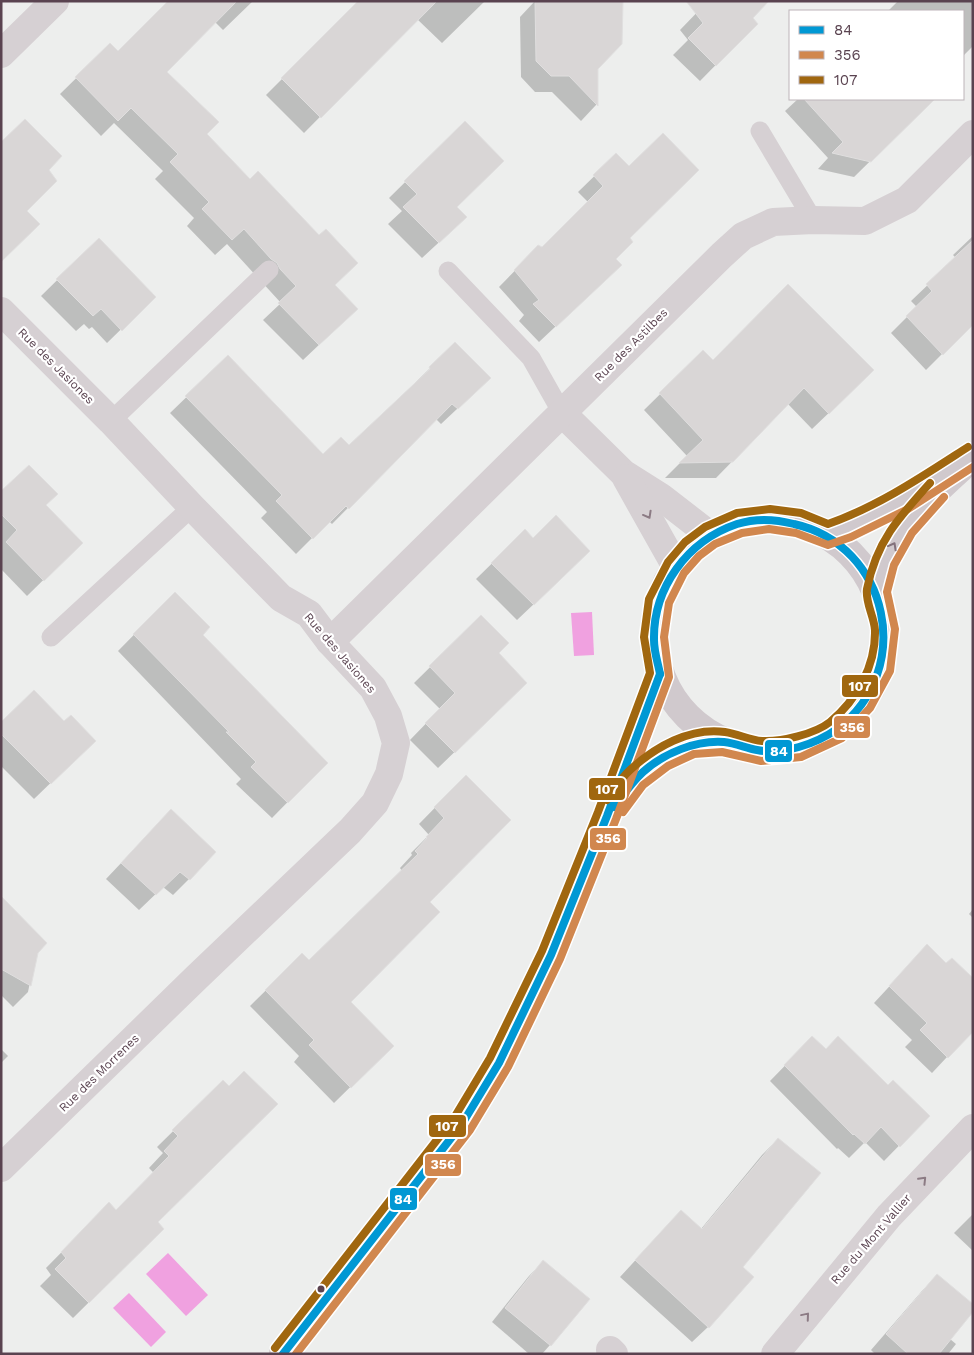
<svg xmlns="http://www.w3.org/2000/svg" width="974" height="1355" font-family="'Work Sans',sans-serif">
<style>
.water{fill:#f0a1e0}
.shadow{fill:#0003}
.building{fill:#d9d6d6;stroke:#e0dfdf}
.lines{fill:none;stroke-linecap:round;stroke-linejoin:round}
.service{stroke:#d6d0d3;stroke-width:19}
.minor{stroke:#d6d0d3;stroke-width:28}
.primary{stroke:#d0c9cd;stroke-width:28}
.bus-1-casing{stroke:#fff;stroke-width:11}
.bus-2-casing{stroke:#fff;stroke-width:11}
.bus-3-casing{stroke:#fff;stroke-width:11}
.bus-1{stroke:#0098d4;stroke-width:8}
.bus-2{stroke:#d1874e;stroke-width:8}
.bus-3{stroke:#a0670f;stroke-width:8}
.oneway{stroke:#8c7b84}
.oneway2{stroke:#83727c}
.bus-dot{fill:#5a4350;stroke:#fff;stroke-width:2}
.labels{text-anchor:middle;stroke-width:4.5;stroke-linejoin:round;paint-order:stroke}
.street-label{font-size:12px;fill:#5a4350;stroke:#fff}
.line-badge{stroke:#fff;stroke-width:2}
.badge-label{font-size:14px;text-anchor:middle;font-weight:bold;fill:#fff}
</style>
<rect width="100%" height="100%" fill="#edeeed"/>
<!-- water -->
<g class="water">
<path d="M592,612L594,655L574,656L571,613Z"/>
<path d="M168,1253L208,1295L186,1316L146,1274Z"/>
<path d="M129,1293L166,1332L151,1347L113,1308Z"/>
</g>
<!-- shadow -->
<g class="shadow">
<path d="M184,1H253L223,30L215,22L165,73L206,134L333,285L340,325L303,360L263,320L281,303L227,244L215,255L187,226L194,218L155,179L163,171L114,123L101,136L60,94L110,45L118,53Z"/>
<path d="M360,1H485L442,43L417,19L304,133L266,95Z"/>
<path d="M535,1L597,68L596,105L581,121L552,92H535L521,77L520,17Z"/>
<path d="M708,1L751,18L756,24L700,81L673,55L688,40L680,30Z"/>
<path d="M898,1H973V46L963,56V11H888Z"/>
<path d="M798,99H897L915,117L854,177L818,169L828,158L785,111Z"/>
<path d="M465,123L456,207L449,233L422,258L388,224L402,211L389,198Z"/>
<path d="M616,155L629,168L628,238L615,259L604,281L539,342L519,321L524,315L499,287L538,247L542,249L588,202L578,192Z"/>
<path d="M973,236V323L926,370L891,333L917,307L911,301L956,258L953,255Z"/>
<path d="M99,239L154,297L107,343L92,327L89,329L84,324L76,331L41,296Z"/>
<path d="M455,344L473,394L441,424L436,419L332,524L329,521L296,554L261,518L267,512L170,413L228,357L323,456L349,447Z"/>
<path d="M703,352L713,362L857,386L812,429L788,404L716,478H665L687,456L644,410Z"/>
<path d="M1,493L44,506L81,543L27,596L1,569Z"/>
<path d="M525,531L533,539L573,567L517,620L476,579Z"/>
<path d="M175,593L201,635L326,763L272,818L236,784L241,779L118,651Z"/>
<path d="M481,617L497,653L526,683L438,768L410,740L440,709L414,683Z"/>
<path d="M64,722L94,741L34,799L1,766V724Z"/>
<path d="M466,776L428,902L349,1002L392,1046L334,1103L294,1062L299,1056L250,1006L302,955L309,962L402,871L400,868L412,855L411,853L429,835L419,824Z"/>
<path d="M155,827L189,879L173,895L163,887L139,910L106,879Z"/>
<path d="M1,897L36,952L28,992L13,1007L1,995Z"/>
<path d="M973,909V918L969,914Z"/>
<path d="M912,962L947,1057L932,1073L905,1047L912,1040L874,1003Z"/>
<path d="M812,1038L825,1050L888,1086L928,1116L884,1161L865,1142L849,1158L838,1148L837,1149L770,1081Z"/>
<path d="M1,1049L8,1056L1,1063Z"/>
<path d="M223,1082L229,1088L156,1223L163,1229L73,1318L40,1286L51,1275L46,1268L109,1204L116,1211L154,1173L149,1168L163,1153L157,1147Z"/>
<path d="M778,1139L708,1327L692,1342L620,1277L666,1227L701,1229L762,1155Z"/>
<path d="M973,1214V1251L954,1233Z"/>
<path d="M543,1262L550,1345L542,1354H529L492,1322L529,1276Z"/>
<path d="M937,1275L950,1339L956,1344L948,1354H875L871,1350L922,1291Z"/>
</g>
<!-- building -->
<g class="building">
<path d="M168,1H237L167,72L219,122L207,134L250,179L258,171L319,235L326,229L358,263L335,285L358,309L319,345L278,303L296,286L280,269L277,263L271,259L244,229L232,240L202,209L209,202L170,162L178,154L131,108L118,121L75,77L110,43L118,51Z"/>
<path d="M358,1H437L321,118L281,78Z"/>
<path d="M535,1H623L622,44L598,69V106L569,76H551L536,61Z"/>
<path d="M686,1H769L753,18L758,24L716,66L688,38L703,23Z"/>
<path d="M804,99H935L871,162L832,153L843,142Z"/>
<path d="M25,119L62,156L49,170L57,181L27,211L40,224L1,262V142Z"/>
<path d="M465,121L504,161L457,207L467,217L439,243L403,207L417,194L404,181Z"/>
<path d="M663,133L699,170L630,238L633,242L616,259L622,265L556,327L533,304L539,300L514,270L538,245L542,247L603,186L593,175L616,153L629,166Z"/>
<path d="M99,238L156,297L122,331L101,309L93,316L56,279Z"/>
<path d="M973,240V325L943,355L906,316L932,291L926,284Z"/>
<path d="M788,284L874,370L829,414L804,388L733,462L679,463L703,440L659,393L703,350L713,360Z"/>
<path d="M455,342L491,378L458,409L452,404L349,509L346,506L313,539L276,501L282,495L185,396L228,355L323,454L341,437L349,445L430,369L429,367Z"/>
<path d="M29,465L58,494L46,505L83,543L44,581L6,542L17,530L1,514V491Z"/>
<path d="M556,515L590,551L534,605L491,563L525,529L533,538Z"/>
<path d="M175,592L210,627L203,635L328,763L288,803L251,767L256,762L226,732H229L133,634Z"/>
<path d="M481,615L509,643L499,653L527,683L455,753L425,723L455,693L429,666Z"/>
<path d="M34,690L64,721L71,715L96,741L51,784L1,734V722Z"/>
<path d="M466,775L511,820L430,902L440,912L351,1002L394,1046L351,1088L309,1045L314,1040L265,990L302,953L309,960L418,854L415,851L427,838L426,837L444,818L434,807Z"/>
<path d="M171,809L216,852L190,880L180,872L156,895L121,863Z"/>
<path d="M1,896L47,943L38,953L31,986L1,969Z"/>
<path d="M927,944L946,963L952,958L973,978V1032L948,1058L920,1030L927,1023L889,986Z"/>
<path d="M812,1036L826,1049L838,1036L888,1085L893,1080L930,1116L900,1147L881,1127L865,1144L854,1134L853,1135L784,1065Z"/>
<path d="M244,1071L278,1104L158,1222L164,1229L89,1303L55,1269L66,1258L61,1252L109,1202L116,1210L169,1156L164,1151L178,1136L172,1130L223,1080L229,1086Z"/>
<path d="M778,1138L821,1173L743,1267L754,1277L709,1328L635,1260L681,1210L702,1229Z"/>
<path d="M543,1260L590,1299L551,1346L505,1308Z"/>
<path d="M937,1274L973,1304V1312L939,1354H908L886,1334Z"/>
</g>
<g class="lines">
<!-- service -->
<g class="service">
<path d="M760,131L813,220"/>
<path d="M448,271L531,358L562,413"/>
<path d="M111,421L269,270"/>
<path d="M51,637L192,507"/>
</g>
<!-- minor -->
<g class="minor">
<path d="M1,54L55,1"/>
<path d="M1,311L111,421L192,507L281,598L309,614L330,642L373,688L388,716L396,743L389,774L375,803L350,831L196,978L1,1168"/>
<path d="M562,413L623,473L661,497L710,535"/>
<path d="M626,478L676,567"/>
<path d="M330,642L722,255L743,236L773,222L813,220L865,221L907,200L973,134"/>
<path d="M610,1350L614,1354"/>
<path d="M775,1354L889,1216L973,1128"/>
</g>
<!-- primary -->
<g class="primary">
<circle cx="769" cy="635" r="115"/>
<path d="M828,535C866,523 898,503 932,482"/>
<path d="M877,592C879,582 881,571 885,562C901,519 940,487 973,457"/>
<path d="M620,799L636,778L663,757L692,744L723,742"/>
<path d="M283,1354L462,1124L499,1063L551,955L607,816L660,674"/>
</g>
<!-- bus-1 casing -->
<g class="bus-1-casing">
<g id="bus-1">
<path d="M614,807C623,795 632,782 643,772C664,753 696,740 724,742C735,743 746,748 757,750C783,755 816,744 837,729C916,670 889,545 794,524C775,519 756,518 737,524C687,541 653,588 654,640C654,652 658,663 660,674"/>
<path d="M283,1354L462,1124L499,1063L551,955L607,816L660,674"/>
</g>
</g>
<!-- bus-2 casing -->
<g class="bus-2-casing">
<g id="bus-2">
<path d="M623,812L643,785L668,766L694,754L722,752L761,761L801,757L842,738L870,708L890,671L895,629L887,592L894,565L912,533L944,497"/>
<path d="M296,1354L470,1130L508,1067L560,959L616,819L669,677L664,637L669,603L684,573L699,556L715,544L742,533L769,529L796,533L828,545L851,537L908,509L973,467"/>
</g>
</g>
<!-- bus-3 casing -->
<g class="bus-3-casing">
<g id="bus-3">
<path d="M607,800C614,790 621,778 630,770C655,747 690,727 725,732C738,734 750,740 762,741C781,742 815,734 830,722C857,700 876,665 875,630C874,616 865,602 867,589C876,542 899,517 930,483"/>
<path d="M275,1348L454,1118L490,1058L542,951L598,812L650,673L644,637L649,599L668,562L685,542L705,527L737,513L770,509L801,513L828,524C879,506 923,476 968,447"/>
</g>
</g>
<!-- bus-1 -->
<use href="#bus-1" class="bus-1"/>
<!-- bus-2 -->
<use href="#bus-2" class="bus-2"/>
<!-- bus-3 -->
<use href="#bus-3" class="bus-3"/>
</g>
<!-- one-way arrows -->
<defs><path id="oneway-chevron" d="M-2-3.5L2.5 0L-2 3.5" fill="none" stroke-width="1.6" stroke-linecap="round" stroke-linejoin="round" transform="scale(1.25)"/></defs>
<g class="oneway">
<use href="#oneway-chevron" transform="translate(648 515) rotate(61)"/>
<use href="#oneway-chevron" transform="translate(923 1180) rotate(-46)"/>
<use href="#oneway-chevron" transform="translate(806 1316) rotate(-50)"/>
</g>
<use class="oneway2" href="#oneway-chevron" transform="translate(893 546) rotate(-61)"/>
<!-- markers -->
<circle class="bus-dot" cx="321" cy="1289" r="4.5"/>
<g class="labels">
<!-- street labels -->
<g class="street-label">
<text transform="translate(631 345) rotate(-45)" y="4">Rue des Astilbes</text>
<text transform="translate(56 366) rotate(45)" y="4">Rue des Jasiones</text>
<text transform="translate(340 653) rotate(49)" y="4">Rue des Jasiones</text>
<text transform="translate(99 1073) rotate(-44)" y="4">Rue des Morrenes</text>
<text transform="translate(871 1239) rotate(-49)" y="4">Rue du Mont Vallier</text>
</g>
</g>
<g class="line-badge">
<rect x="841" y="674" width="38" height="24" rx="5" fill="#a0670f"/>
<rect x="833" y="715" width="38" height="24" rx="5" fill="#d1874e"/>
<rect x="764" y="739" width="29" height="24" rx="5" fill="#0098d4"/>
<rect x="588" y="777" width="38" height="24" rx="5" fill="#a0670f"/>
<rect x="589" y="827" width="38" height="24" rx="5" fill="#d1874e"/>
<rect x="428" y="1114" width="39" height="24" rx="5" fill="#a0670f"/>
<rect x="424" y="1153" width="38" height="24" rx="5" fill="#d1874e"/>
<rect x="389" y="1187" width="29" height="24" rx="5" fill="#0098d4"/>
</g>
<g class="badge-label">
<text x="860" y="691">107</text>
<text x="852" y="732">356</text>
<text x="779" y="756">84</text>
<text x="607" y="794">107</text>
<text x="608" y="843">356</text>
<text x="447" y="1131">107</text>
<text x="443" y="1169">356</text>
<text x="403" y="1204">84</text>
</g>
<!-- border -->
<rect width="974" height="1355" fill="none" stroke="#5a4350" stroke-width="5"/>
<!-- legend -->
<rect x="789" y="10" width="175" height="90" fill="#ffffff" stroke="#bdb4b9"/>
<rect x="799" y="26" width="25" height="8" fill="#0098d4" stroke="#bdb4b9"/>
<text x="834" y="35" font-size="15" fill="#5a4350">84</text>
<rect x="799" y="51" width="25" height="8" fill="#d1874e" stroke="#bdb4b9"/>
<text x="834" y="60" font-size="15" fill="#5a4350">356</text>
<rect x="799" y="76" width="25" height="8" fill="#a0670f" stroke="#bdb4b9"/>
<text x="834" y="85" font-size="15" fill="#5a4350">107</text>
</svg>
